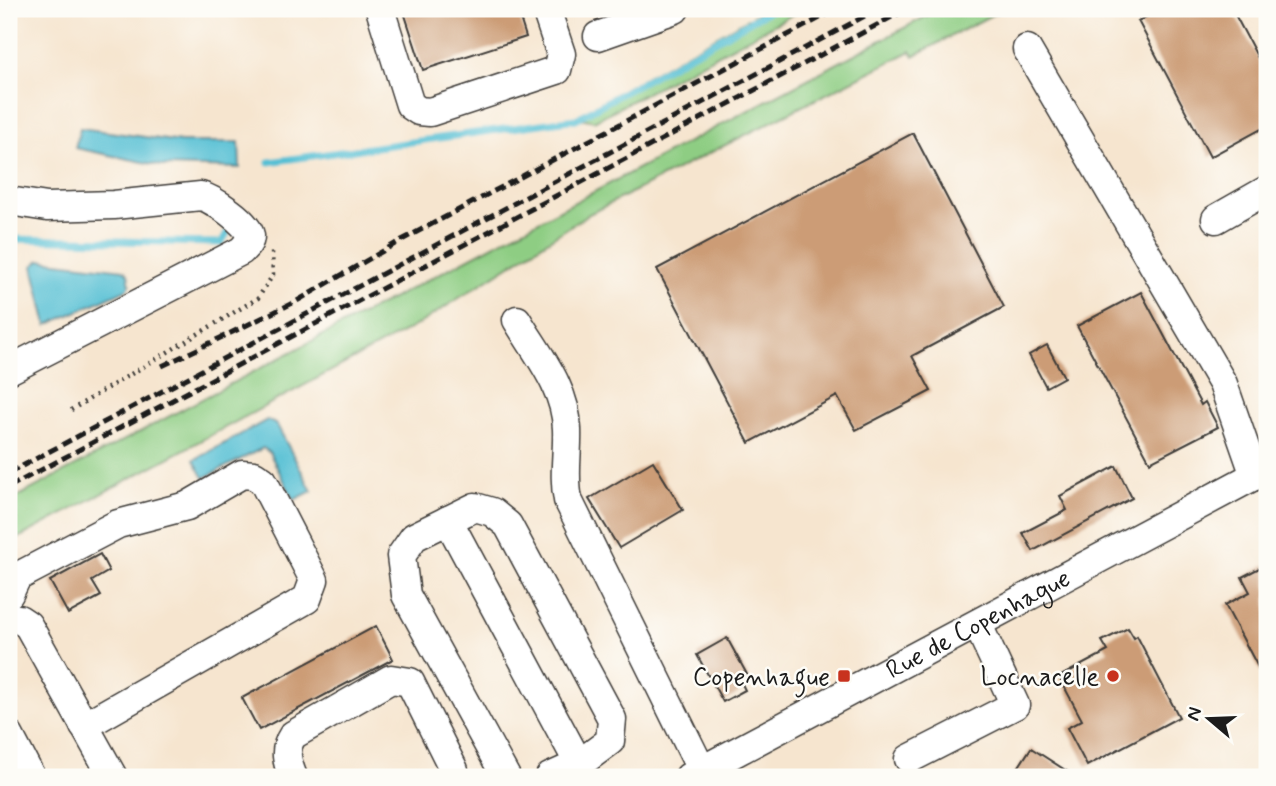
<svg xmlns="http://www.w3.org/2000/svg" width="1276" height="786" font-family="Mynerve,sans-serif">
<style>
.green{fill:#8ecd83;stroke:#557450;stroke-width:2}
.water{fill:#57c0d4;stroke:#3a6e78;stroke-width:2}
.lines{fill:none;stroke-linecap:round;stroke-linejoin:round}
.stream{stroke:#57c0d4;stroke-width:7}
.building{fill:#cc9c76}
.minor-casing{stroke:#3d3a37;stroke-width:31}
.path{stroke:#3d3a37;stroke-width:4.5;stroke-dasharray:2 5;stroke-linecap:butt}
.minor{stroke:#fff;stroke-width:28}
.rail{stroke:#1c1c1c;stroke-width:5;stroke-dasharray:10 5;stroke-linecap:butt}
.poi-dot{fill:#c8321e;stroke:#fdfcf7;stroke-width:2.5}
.labels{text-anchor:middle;stroke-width:5;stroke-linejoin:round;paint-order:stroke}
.street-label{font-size:26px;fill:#1c1c1c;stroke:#fdfcf7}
.poi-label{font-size:26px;fill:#1c1c1c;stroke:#fdfcf7;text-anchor:end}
</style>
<rect width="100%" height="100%" fill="#fdfcf7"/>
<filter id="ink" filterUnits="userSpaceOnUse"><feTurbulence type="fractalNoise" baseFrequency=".0143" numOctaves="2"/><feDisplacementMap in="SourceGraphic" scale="14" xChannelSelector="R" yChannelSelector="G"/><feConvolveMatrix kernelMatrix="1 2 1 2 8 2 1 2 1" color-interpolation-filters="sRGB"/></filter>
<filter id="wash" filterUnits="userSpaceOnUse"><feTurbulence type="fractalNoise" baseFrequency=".00686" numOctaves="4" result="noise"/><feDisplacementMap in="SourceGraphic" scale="28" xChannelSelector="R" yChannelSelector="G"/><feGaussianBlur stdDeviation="1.57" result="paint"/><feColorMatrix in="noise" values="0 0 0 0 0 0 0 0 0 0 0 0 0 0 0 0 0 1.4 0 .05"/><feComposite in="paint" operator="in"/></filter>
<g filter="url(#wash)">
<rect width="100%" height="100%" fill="#f6e5cf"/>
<!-- green -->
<g class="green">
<path d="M765,9H803L594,121L575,117Z"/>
<path d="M940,9H1003L914,56L911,51L589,214L419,324L9,543V501Z"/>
</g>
<!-- water -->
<g class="water">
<path d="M80,128L181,142H239L240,168L162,166L75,148Z"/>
<path d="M40,260L124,270L128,274L130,285L127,289L47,325L33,266Z"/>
<path d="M267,420L277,425L312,491L294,500L269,452L263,448L204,478L194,460Z"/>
</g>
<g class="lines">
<!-- stream -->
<g class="stream">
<path d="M269,162L576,119L772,9"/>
<path d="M9,239L221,243L227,233"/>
</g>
</g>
<g id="blocks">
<!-- building -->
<g class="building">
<path d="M403,9H517L526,37L423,70Z"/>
<path d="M1161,9H1232L1267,75V126L1210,157L1138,21Z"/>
<path d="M913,133L1004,307L912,356L931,391L856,430L837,396L749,443L657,269Z"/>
<path d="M1141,292L1201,405L1205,402L1218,427L1150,462L1077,326Z"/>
<path d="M1047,345L1064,377L1046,387L1029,355Z"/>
<path d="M653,461L683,510L619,548L589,499Z"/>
<path d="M1116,466L1132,498L1033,551L1023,533L1067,510L1060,496Z"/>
<path d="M100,554L109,571L92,581L101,596L68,614L50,581Z"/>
<path d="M1267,564V684L1225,605L1250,592L1242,577Z"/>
<path d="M376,626L393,659L259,730L242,698Z"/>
<path d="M1128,628L1134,638L1137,636L1179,717L1087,766L1067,728L1082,720L1059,677L1108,651L1102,641Z"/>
<path d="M727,638L749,678L741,682L745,690L723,702L697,655Z"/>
<path d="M1031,748L1076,777H1012Z"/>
</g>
</g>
</g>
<g filter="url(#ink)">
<use href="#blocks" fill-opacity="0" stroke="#3d3a37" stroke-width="2"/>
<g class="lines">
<!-- minor casing -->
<g class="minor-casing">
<g id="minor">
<path d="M380,9L410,105L419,111L430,112L557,70L561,54L546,9"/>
<path d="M598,36L675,9"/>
<path d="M1027,49L1223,384L1255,476"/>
<path d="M9,201L47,207L114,205L201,196C213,199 249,223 250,236C250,243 245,247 241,251L9,370"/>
<path d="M1216,219L1267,190"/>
<path d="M517,320C537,354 566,388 567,429C568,453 563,476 568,500L702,771"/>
<path d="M448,520L579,764"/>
<path d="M9,594L17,577L118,524L187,506L242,474L254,475L263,481L314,580L307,599L84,726"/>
<path d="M9,619H19L28,625L113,777"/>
<path d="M9,735L31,777"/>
<path d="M909,759L1015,705L978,625"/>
<path d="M293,777C287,762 283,750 293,735L391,679L410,682L454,770L453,777"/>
<path d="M506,777L406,595L401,556L414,537L475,507L492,512L508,525L612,719L610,741L579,764L550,777"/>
<path id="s1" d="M689,777L1267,469"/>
</g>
</g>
<!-- path -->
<path class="path" d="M71,410L258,298L273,275L272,252"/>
<!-- minor -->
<use href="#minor" class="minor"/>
<!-- rail -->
<g class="rail">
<path d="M162,366L297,301L400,241L837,9"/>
<path d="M9,473L878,9"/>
<path d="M9,487L907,9"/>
</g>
</g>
</g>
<!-- markers -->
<g class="poi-dot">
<rect x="837" y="669" width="14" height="14" rx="3.5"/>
<circle cx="1113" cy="676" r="7"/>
</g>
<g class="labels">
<!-- street labels -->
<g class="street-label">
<text dy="9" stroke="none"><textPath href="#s1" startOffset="327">Rue de Copenhague</textPath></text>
</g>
<!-- poi labels -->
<g class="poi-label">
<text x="830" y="685">Copenhague</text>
<text x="1099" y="685">Locnacelle</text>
</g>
</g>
<!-- margin -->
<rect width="1276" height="786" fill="none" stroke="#fdfcf7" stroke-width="35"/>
<!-- north arrow -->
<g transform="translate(1209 719) rotate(289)" stroke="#fdfcf7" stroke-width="5" paint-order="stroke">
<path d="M0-5L12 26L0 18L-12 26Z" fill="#1c1c1c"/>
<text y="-10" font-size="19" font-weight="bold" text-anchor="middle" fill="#1c1c1c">N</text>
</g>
</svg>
